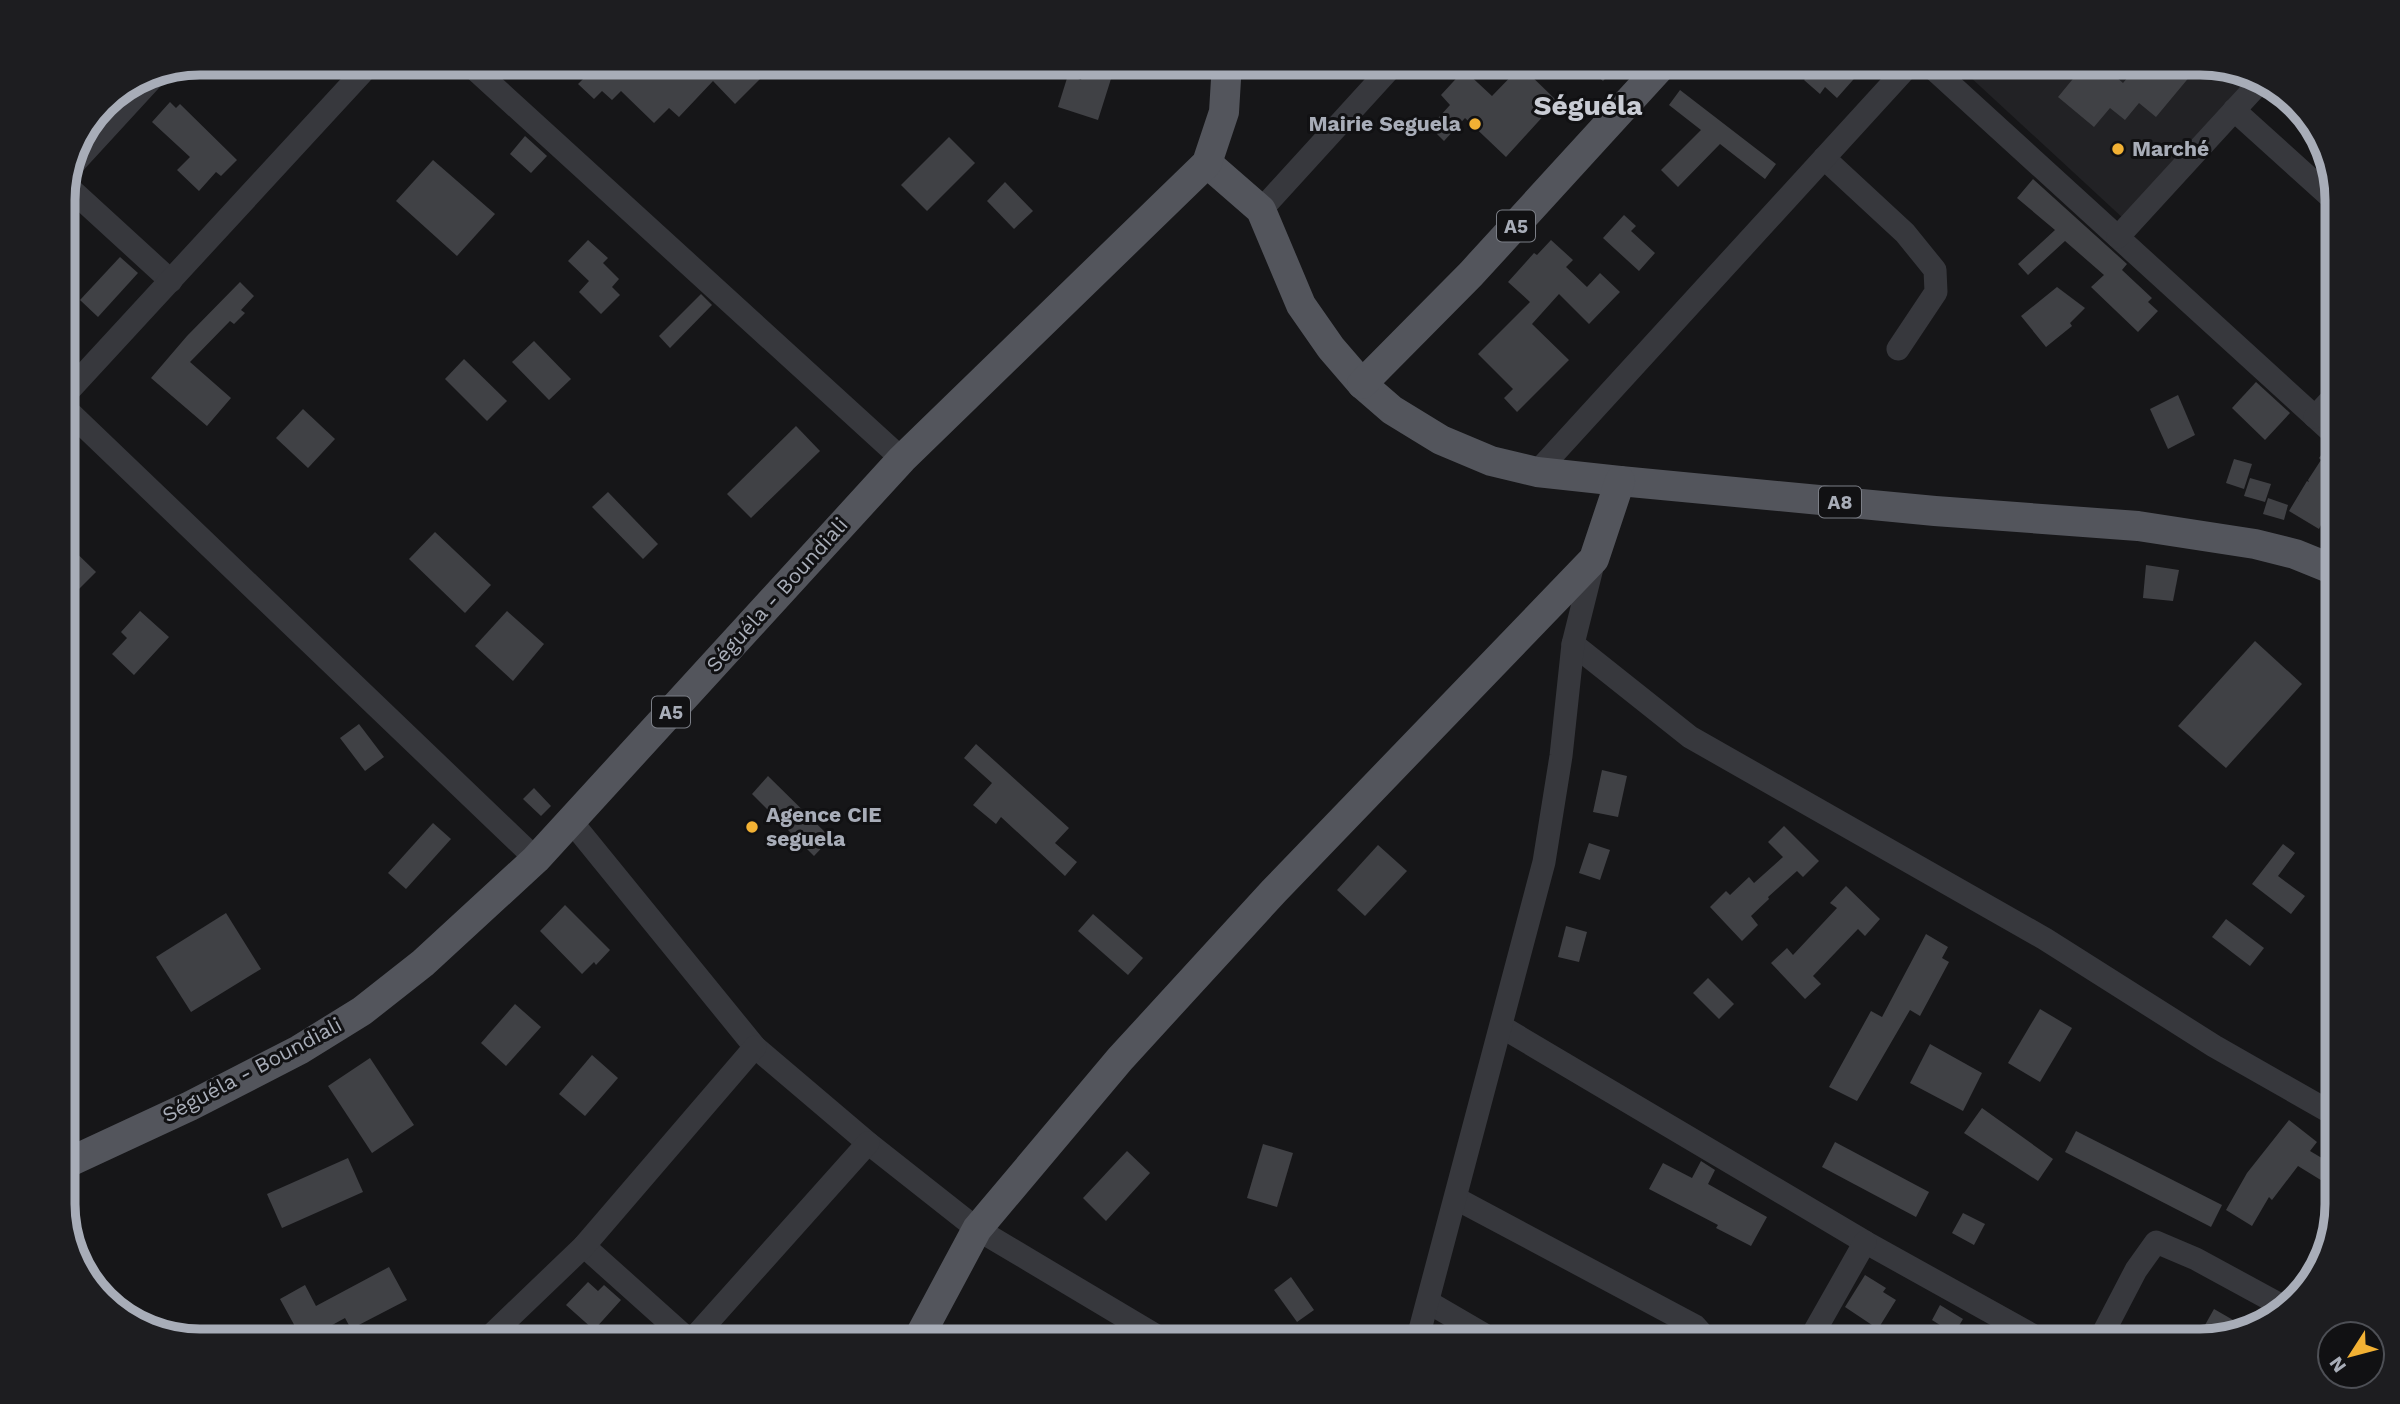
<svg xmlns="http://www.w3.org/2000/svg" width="2400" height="1404" font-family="'Work Sans',sans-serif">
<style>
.built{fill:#222225}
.building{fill:#404145}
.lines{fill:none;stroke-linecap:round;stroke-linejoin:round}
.minor{stroke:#37383d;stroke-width:23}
.major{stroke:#53555c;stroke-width:30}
.poi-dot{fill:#f2b134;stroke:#111113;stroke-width:2.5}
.labels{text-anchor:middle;stroke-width:6;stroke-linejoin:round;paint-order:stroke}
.shield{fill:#111113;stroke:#7b7e86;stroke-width:2}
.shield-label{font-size:19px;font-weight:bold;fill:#a8adb8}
.poi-label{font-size:21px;font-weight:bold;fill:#a8adb8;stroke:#111113;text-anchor:start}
.street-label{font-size:21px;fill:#a8adb8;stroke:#111113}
.district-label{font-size:28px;font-weight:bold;fill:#c9ccd4;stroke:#111113}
.rim{fill:none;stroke:#a8adb8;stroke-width:9}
</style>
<rect width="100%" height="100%" fill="#161618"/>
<!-- built -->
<path class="built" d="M1955,63H2199L2253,77L2125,220Z"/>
<!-- building -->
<g class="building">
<path d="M583,63H776L735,104L713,81L679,117L669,108L654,123L621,91L612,100L602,91L594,99L578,84L591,71Z"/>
<path d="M1087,63H1116L1098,120L1058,107L1068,75L1081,80Z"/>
<path d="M1583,63H1620L1603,81Z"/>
<path d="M1819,63H1868L1837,98L1825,87L1820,94L1804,80Z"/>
<path d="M2086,63H2100L2123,83L2140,63H2201L2156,117L2139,103L2125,120L2110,108L2094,127L2058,97Z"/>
<path d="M1521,66L1557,101L1506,157L1465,118L1444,141L1430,127L1450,105L1441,95L1464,70L1492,96Z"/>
<path d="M1680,90L1776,164L1765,179L1720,144L1678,187L1661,170L1701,130L1669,105Z"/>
<path d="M170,102L176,108L180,104L237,160L221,176L216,172L199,191L177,170L190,157L152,122Z"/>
<path d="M525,136L547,156L531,173L510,154Z"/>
<path d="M949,137L975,163L927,211L901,185Z"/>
<path d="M433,160L495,214L457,256L396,201Z"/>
<path d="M2033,179L2127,264L2122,270L2152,298L2148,302L2158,311L2138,332L2091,287L2104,275L2065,241L2028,275L2018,264L2055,230L2017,198Z"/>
<path d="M1005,182L1033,211L1014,229L987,201Z"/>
<path d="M1624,215L1636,226L1631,231L1655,253L1639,271L1603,238Z"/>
<path d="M588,240L608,258L603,263L619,279L612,287L620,295L601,314L579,292L589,281L568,261Z"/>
<path d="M1551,240L1573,260L1566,267L1587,287L1600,273L1620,292L1589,324L1559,294L1532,324L1569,360L1517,412L1504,398L1513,389L1478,354L1530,302L1508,282L1534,253L1537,255Z"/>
<path d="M120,257L138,273L98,317L80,300Z"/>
<path d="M240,282L254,296L241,310L245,313L234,324L230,321L190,362L231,398L207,426L151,378L187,336Z"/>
<path d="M2057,287L2085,308L2070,323L2072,326L2046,347L2021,316Z"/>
<path d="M701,294L712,305L670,348L659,336Z"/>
<path d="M534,341L571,379L549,400L512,362Z"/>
<path d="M464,359L507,401L487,421L445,379Z"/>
<path d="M2256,382L2290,413L2265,440L2232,408Z"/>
<path d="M2178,395L2195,435L2168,449L2150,409Z"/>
<path d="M303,409L335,439L308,468L276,438Z"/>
<path d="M796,426L820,451L751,518L727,494Z"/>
<path d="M2327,447L2337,451V508L2332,503L2319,529L2289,511L2307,481L2309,482L2308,480L2321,460L2319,458Z"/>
<path d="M2234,459L2252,464L2244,489L2226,483Z"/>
<path d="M2250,478L2271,484L2265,502L2244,496Z"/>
<path d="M608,492L658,544L643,559L592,507Z"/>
<path d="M2268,498L2288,505L2284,520L2263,514Z"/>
<path d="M435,532L491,585L465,613L409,559Z"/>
<path d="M63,540L96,572L63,605Z"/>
<path d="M2146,565L2179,570L2173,601L2143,598Z"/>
<path d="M140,611L169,637L134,675L112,654L127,638L121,632Z"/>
<path d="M507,611L544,644L513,681L475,646Z"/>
<path d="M2255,641L2302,684L2226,768L2178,726Z"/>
<path d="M359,724L384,757L365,771L340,738Z"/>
<path d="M976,744L1069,828L1055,843L1077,862L1065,876L1001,817L996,824L973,805L992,783L964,758Z"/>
<path d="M1602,770L1627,776L1618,817L1593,812Z"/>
<path d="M768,776L831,838L814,856L752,794Z"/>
<path d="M534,788L551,806L541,816L523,799Z"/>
<path d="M433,823L451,839L406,889L388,873Z"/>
<path d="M1784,826L1819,861L1803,877L1797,871L1768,897L1769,899L1751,916L1758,925L1742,941L1710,907L1726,891L1730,895L1749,877L1754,883L1783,857L1768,842Z"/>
<path d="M1589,843L1610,850L1600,880L1579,873Z"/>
<path d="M2283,844L2295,853L2278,876L2305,896L2291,914L2252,884Z"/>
<path d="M1378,845L1407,871L1365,916L1337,890Z"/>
<path d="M1846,886L1880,919L1865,936L1858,929L1813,976L1821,984L1805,999L1771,963L1787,948L1793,955L1837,908L1830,903Z"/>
<path d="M565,905L610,950L596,965L594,962L582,974L540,931Z"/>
<path d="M226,913L261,969L191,1012L156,957Z"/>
<path d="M1093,914L1143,958L1128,975L1078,931Z"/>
<path d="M2226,919L2264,948L2250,966L2212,937Z"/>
<path d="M1566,926L1587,932L1579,962L1558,957Z"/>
<path d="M1926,934L1948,947L1942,958L1949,962L1920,1016L1910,1010L1857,1101L1829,1087L1871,1011L1882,1017Z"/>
<path d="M1708,978L1734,1004L1719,1019L1693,993Z"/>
<path d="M515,1004L541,1027L506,1066L481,1043Z"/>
<path d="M2040,1009L2072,1028L2040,1082L2008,1063Z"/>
<path d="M1930,1044L1982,1073L1963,1111L1910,1083Z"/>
<path d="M592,1055L618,1078L585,1116L559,1094Z"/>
<path d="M370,1058L414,1125L372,1153L328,1086Z"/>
<path d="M1982,1108L2053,1159L2038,1181L1964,1133Z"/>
<path d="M2289,1120L2317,1142L2310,1151L2337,1167V1190L2298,1166L2272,1200L2269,1197L2252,1226L2226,1210L2247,1173Z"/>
<path d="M2076,1131L2222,1205L2211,1227L2065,1152Z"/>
<path d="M1835,1142L1929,1192L1916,1217L1822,1167Z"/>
<path d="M1263,1144L1293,1153L1277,1207L1247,1198Z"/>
<path d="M1127,1151L1150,1173L1106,1221L1083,1198Z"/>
<path d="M348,1158L363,1192L282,1228L267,1194Z"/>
<path d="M1701,1161L1715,1170L1708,1184L1767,1217L1751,1246L1716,1228L1718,1225L1649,1189L1663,1163L1692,1178Z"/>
<path d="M1963,1213L1985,1224L1974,1245L1952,1233Z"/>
<path d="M389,1267L407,1300L351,1329L345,1318L303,1341L280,1299L305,1285L316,1306Z"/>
<path d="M1865,1275L1886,1288L1883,1292L1896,1300L1878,1329L1845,1307Z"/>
<path d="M1291,1277L1314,1310L1297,1322L1274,1290Z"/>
<path d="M588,1282L598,1291L604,1285L621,1300L594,1330L566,1305Z"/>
<path d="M1940,1305L1963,1319L1954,1334L1932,1320Z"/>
<path d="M2214,1309L2247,1328L2196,1341Z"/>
</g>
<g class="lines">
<!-- minor -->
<g class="minor">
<path d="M468,63L902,459"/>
<path d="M1927,63L2337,437"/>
<path d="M2234,110L2337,203"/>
<path d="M1824,158L1905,233L1935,270L1936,292L1898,349"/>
<path d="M68,170L159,71"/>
<path d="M65,184L171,281"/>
<path d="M1261,210L1395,63"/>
<path d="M2118,237L2262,80"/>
<path d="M63,397L371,63"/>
<path d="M63,406L536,859"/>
<path d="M2315,417L2337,393"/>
<path d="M1537,472L1911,63"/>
<path d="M1573,644L1690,737L2045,939L2214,1046L2337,1116"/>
<path d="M571,821L755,1047L868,1143L977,1229L1165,1341"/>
<path d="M1502,1027L1865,1242L2043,1341"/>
<path d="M1457,1199L1695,1326L1703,1335L1704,1341"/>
<path d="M584,1246L690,1341"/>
<path d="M1428,1302L1495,1341"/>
<path d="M485,1341L584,1246L755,1047"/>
<path d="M691,1341L868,1143"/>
<path d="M1417,1341L1544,862L1561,756L1573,644L1594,560"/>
<path d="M1809,1341L1865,1242"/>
<path d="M2099,1341L2136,1270L2156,1242L2196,1259L2284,1307"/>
</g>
<!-- major -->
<g class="major">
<path d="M1207,163L1261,210L1301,305L1331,348L1362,384L1392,410L1441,440L1491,461L1537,472L1620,481L1935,511L2138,526L2255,544L2295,554L2337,571"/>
<path d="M1362,384L1471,274L1664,63"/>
<path d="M63,1165L190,1106L299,1050L362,1011L423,963L536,859L902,459L1207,163L1224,112L1227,63"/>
<path d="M917,1341L977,1229L1120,1059L1274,891L1594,559L1620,481"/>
</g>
</g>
<!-- markers -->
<g class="poi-dot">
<circle cx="1475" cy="124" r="7"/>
<circle cx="2118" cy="149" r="7"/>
<circle cx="752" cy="827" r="7"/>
</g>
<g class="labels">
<!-- shield labels -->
<g class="shield">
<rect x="1497" y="210.5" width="38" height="31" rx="5"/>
<rect x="1819" y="486.5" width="42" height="31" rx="5"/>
<rect x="652" y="696.5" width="38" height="31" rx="5"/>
</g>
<g class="shield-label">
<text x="1516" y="233">A5</text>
<text x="1840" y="509">A8</text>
<text x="671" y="719">A5</text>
</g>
<!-- poi labels -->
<g class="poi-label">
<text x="1461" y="131" text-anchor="end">Mairie Seguela</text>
<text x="2132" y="156">Marché</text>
<text x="766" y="822">Agence CIE<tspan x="766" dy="24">seguela</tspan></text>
</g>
<!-- street labels -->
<g class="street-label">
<text transform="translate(777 595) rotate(-48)" y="7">Séguéla - Boundiali</text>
<text transform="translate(252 1070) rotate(-28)" y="7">Séguéla - Boundiali</text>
</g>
<!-- district labels -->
<g class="district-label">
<text x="1588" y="115">Séguéla</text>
</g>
</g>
<!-- crop -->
<path d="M0 0H2400V1404H0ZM200 75H2200A125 125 0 0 1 2325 200V1204A125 125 0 0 1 2200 1329H200A125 125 0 0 1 75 1204V200A125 125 0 0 1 200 75Z" fill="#1d1d20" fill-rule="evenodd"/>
<path class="rim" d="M200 75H2200A125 125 0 0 1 2325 200V1204A125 125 0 0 1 2200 1329H200A125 125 0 0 1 75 1204V200A125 125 0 0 1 200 75Z"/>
<!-- north arrow -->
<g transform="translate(2351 1355) rotate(234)"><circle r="33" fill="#111113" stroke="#4d4f55" stroke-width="2"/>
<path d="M0-5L12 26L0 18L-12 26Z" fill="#f2b134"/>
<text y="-10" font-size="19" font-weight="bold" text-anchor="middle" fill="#a8adb8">N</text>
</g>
</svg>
